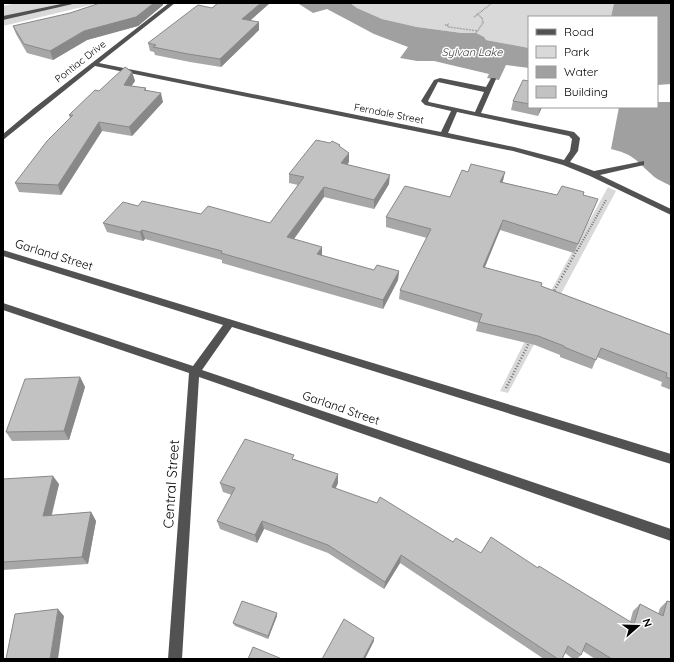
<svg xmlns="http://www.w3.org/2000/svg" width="674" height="662" font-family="Quicksand,sans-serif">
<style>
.green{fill:#d9d9d9}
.water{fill:#a0a0a0}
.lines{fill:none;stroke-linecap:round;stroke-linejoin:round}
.path-far2{stroke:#747474;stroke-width:1.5;stroke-dasharray:0.5 1;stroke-linecap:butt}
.path-far1{stroke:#747474;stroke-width:2;stroke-dasharray:1 1.5;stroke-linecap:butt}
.path{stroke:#747474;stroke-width:2.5;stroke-dasharray:1 2;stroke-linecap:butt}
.minor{fill:#525252;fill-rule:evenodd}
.wall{fill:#a7a7a7}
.shaded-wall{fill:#888}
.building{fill:#c2c2c2;stroke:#888}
.labels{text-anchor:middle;stroke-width:3;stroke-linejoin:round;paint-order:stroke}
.far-street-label{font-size:10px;fill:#000;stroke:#fff}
.far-water-label{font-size:11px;font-style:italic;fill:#414141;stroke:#fff}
.street-label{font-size:12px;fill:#000;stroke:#fff}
.near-street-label{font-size:14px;fill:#000;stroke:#fff}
</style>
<rect width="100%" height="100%" fill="#fff"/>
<!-- green -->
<g class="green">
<path d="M17,3H99L3,26V6Z"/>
<path d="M350,3H614L611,17H529V48L486,40L476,33H462L417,27L382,19L357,8Z"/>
<path d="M608,187L616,191L508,393L500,391L543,305Z"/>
</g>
<!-- water -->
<g class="water">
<path d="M303,3H350L357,8L382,19L417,27L462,33H476L484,37L486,40L529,48V68L506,65L499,80L487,78L489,74L434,61H417L400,58L408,47L374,34L327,9L313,13L299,4Z"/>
<path d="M614,3H671V84L657,85V17H611Z"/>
<path d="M657,102H671V186C664,182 655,179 650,173C635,159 632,154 611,149L619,107H657Z"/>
</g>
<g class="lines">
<!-- path-far2 -->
<g class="path-far2">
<path d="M474,17L492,3"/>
<path d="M449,24L446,25L449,27L478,31"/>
<path d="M476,33L483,23L482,18L477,14"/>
</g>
<!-- path-far1 -->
<path class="path-far1" d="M577,251L606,200"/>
<!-- path -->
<g class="path">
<path d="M553,293L577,250"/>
<path d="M506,388L530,341"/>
</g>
<!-- minor -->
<g class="minor">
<path d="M66,3H77L3,20V16Z"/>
<path d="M169,3H175L99,63L441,132L451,111L425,105L421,101L434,80L440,78L486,87L491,78H495L496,79L481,113L574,132L580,138L578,151L570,162L594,171L644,161V165L600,175L671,209V215L590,176L563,165L513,151L95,66L3,140V134L34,108ZM438,82L484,92L475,112L429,102L428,101ZM457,112L569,136L572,139L570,151L564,160L514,147L448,133Z"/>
<path d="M3,250L671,454V464L232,327L202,370L671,529V541L199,377L182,659H168L189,373L3,310V303L193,366L223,325L3,256Z"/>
</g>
</g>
<!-- wall -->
<g class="wall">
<path d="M218,3H270L250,20L259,30L221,67L190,62L155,55L154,52L150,51L148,43L212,8Z"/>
<path d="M163,5L138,26L87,40L53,60L27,53L16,34L13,26Z"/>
<path d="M132,72L135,81L131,86L146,88V90L163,102L132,136L102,131L61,195L19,192L15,183L70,118L69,115L99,91Z"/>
<path d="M529,81V107H542L538,116L511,110L513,101Z"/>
<path d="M340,147L349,162L347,165L389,184L374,209L324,197L294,239L322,256L374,270L399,271L398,280L383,309L222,263V260L145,239L143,241L107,232L103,223L138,206L201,214L270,223L298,185L289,183V174Z"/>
<path d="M468,172H505L502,182L557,195H583L594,208L574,253L500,230L484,268L541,286L671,335V390L661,386L662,382L597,357L592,369L560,357V355L535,345L476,331L478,323L399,299L400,290L427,238L386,227V217L450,197Z"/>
<path d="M80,377L85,387L69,440L12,441L6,432Z"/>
<path d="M294,459L338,474V483L335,488L453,542L481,553L538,568L630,622L633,611L640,604L658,614L660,608L667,601L671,659H595L583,651L581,655L577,659H573L565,653L562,659H544L400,563L384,589L328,553L264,529L257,543L220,529L217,521L232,495L223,492L220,483Z"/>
<path d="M3,479L59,484L52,515L91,512L96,521L88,564L3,570Z"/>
<path d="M277,616L268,639L235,626L233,623Z"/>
</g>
<!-- shaded-wall -->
<g class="shaded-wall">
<path d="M154,3H163V5L138,26L87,40L53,60L50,51L84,31Z"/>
<path d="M261,3H270L243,27L242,19Z"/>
<path d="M259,22V30L221,67L220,59Z"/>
<path d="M132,72L135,81L126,94L124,85Z"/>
<path d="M161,93L163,102L132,136L129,127Z"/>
<path d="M540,107H542L538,116Z"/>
<path d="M99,122L102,131L61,195L58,185Z"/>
<path d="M349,153V162L341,172V163Z"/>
<path d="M505,172L503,181L498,191L500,182Z"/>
<path d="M390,175L389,184L374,209V200Z"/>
<path d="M324,187V197L288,247L287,237Z"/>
<path d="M503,220L500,230L481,277L483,267Z"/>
<path d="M142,230L145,239L143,241L140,232Z"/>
<path d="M322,247V256L317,254Z"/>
<path d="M399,271L398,280L383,309V300Z"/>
<path d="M80,377L85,387L69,440L64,431Z"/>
<path d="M338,474V483L333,495L332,487Z"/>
<path d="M53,476L59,484L49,524L43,516Z"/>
<path d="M91,512L96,521L88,564L82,557Z"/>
<path d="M262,521L264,529L257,543L255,535Z"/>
<path d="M401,555L400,563L384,589L385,582Z"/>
<path d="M58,609L64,616L58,659H50Z"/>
<path d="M277,613V616L268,639V636Z"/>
<path d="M374,638V641L365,659H363Z"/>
</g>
<!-- building -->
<g class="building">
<path d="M100,3H154L136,17L84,31L50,51L24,44L13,26L70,13Z"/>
<path d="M218,3H261L242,19L259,22L220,59L188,54L153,47L156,45L148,43L198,5L212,8Z"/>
<path d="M125,67L132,72L124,85L146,88L144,90L161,93L129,127L99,122L58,185L15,183L47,141L73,115H69L95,90L99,91Z"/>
<path d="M523,80L529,81V104L513,101Z"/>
<path d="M316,140L330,143L332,141L340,145L339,146L349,153L341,163L390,175L374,200L324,187L287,237L322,247L317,254L374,270L377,265L399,271L383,300L221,253L222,251L142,230L140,232L103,223L123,202L138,206L142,201L201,214L208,206L270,223L304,177L289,174Z"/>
<path d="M471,164L505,172L500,182L557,195L562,186L584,192L583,195L598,199L578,244L503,220L483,267L542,283L541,286L671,335V379L666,377L667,373L601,348L596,360L564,347V346L538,336L479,322L482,314L400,290L431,229L386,217L405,186L450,197L462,170L468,172Z"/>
<path d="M80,377L64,431L6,432L25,379Z"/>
<path d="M245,439L294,455L292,459L338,474L332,487L377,503L380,497L453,542L456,538L481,553L491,537L538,568L539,566L634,624L640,604L663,616L667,601L671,602V659H612L586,643L581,655L568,646L562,659H558L401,555L385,582L328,545L262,521L255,535L217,521L235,488L220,483Z"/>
<path d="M53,476L43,516L91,512L82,557L3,562V479Z"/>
<path d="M242,601L277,613L268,636L233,623Z"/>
<path d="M58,609L50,659H6L15,614Z"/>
<path d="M344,619L374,638L363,659H322Z"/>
<path d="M253,647L282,659H248Z"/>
</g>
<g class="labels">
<!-- far-street labels -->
<g class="far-street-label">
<text transform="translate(80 61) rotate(-38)" y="4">Pontiac Drive</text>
<text transform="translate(389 113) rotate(11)" y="4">Ferndale Street</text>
</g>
<!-- far-water labels -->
<g class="far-water-label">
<text x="472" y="56">Sylvan Lake</text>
</g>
<!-- street labels -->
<g class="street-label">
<text transform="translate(54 255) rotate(17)" y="4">Garland Street</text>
<text transform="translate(341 408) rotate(19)" y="4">Garland Street</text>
</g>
<!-- near-street labels -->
<g class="near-street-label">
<text transform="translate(171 484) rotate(-86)" y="5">Central Street</text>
</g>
</g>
<!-- border -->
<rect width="674" height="662" fill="none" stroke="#000000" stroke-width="8"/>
<!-- legend -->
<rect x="528" y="16" width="130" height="92" fill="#ffffff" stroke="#999999"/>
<rect x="536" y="29" width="20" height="6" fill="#525252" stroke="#999999"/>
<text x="564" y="36" font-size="12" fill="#000000">Road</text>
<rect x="536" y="46" width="20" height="12" fill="#d9d9d9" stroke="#999999"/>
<text x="564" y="56" font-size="12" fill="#000000">Park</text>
<rect x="536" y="66" width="20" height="12" fill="#a0a0a0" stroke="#999999"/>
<text x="564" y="76" font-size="12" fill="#000000">Water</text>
<rect x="536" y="86" width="20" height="12" fill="#c2c2c2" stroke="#999999"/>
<text x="564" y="96" font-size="12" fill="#000000">Building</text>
<!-- north arrow -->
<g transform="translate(638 626) rotate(70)" stroke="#ffffff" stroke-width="3" paint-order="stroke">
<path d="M0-3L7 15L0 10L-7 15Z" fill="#000000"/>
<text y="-6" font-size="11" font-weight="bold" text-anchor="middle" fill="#000000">N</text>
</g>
</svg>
